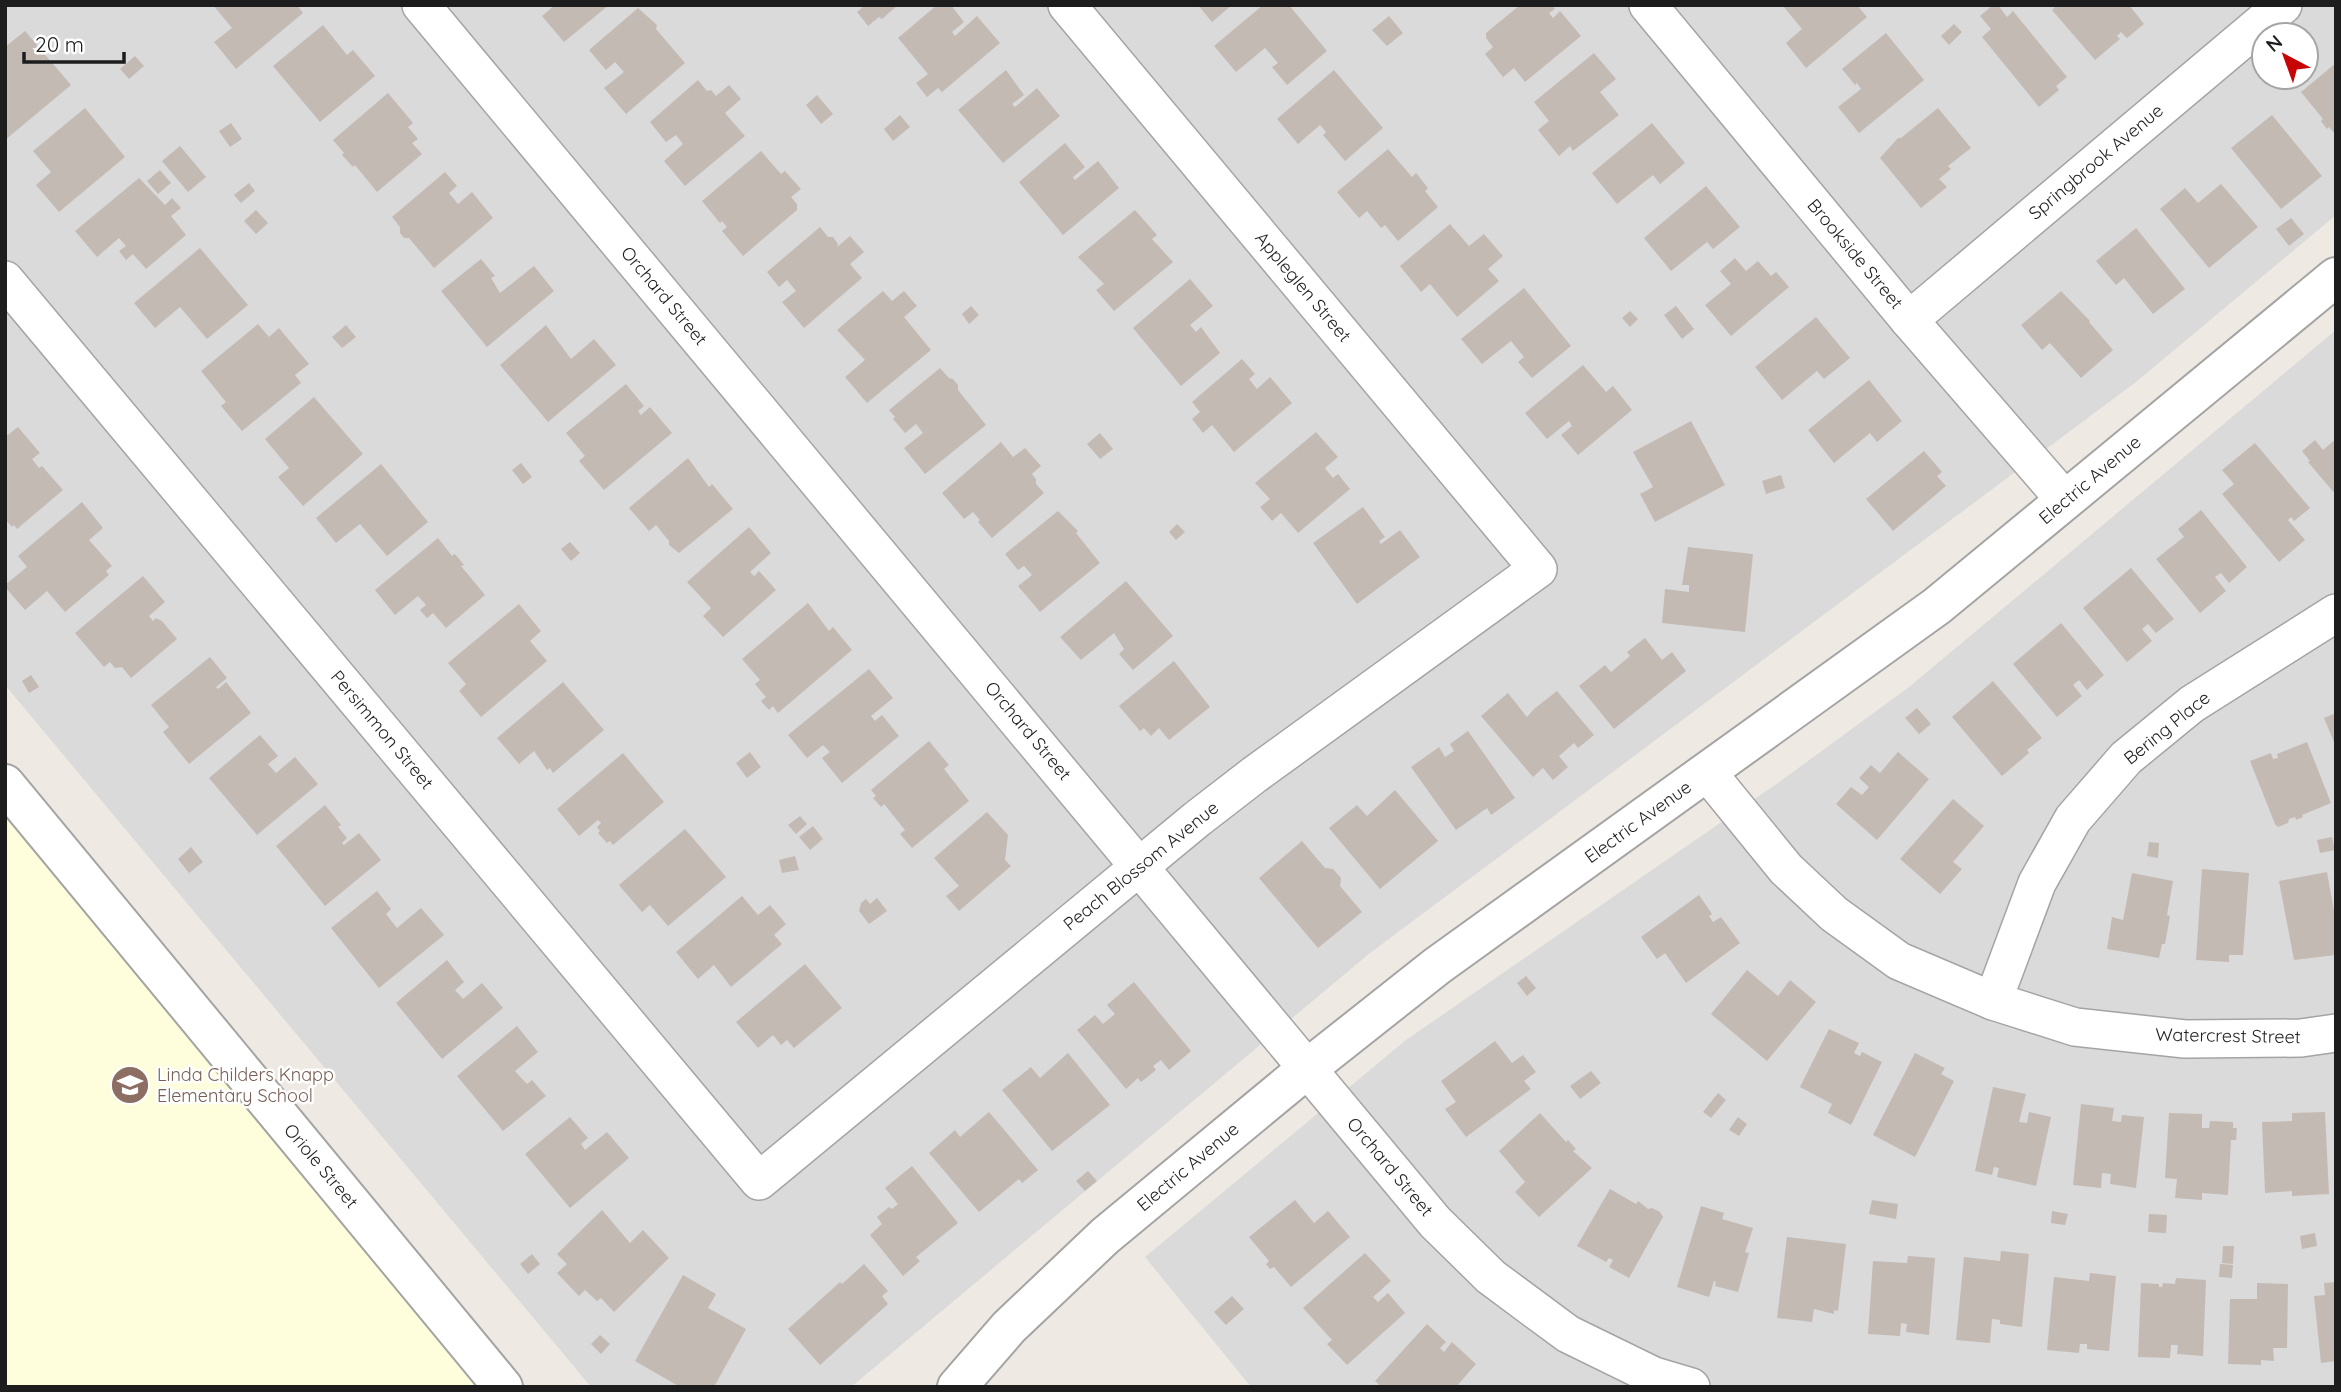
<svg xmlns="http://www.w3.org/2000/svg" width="2341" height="1392" font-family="Quicksand,sans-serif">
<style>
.residential{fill:#dbdada;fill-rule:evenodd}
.education{fill:#fefedc}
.building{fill:#c3bab3}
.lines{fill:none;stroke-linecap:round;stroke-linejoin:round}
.minor-casing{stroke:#a4a4a4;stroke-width:40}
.tertiary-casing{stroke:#a4a4a4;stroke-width:42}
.minor{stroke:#fff;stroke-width:37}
.tertiary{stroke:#fff;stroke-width:38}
.labels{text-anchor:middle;stroke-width:5;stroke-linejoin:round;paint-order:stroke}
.street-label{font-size:18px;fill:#1d1d1d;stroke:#fff}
.education-label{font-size:18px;fill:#785e54;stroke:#fff;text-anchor:start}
</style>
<rect width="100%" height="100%" fill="#eeeae3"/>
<!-- residential -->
<g class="residential">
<path d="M5,5H2336V215L2136,382L1370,953L851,1387H591L5,685ZM2264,35H2306V77H2264Z"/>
<path d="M2336,330V1387H1251L1145,1257L1406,1040L1782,780L1909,687Z"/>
</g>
<!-- education -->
<path class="education" d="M5,784L503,1387H5Z"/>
<!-- building -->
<g class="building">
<path d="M213,5H297L303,13L236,69L214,42L232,28Z"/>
<path d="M555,5H609L564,42L542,16Z"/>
<path d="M865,5H898L882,19L879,17L868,26L857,12Z"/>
<path d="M937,5H951L964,22L952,32L955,36L977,16L1000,43L942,92L938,88L927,97L916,83L928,74L898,38Z"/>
<path d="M1198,5H1232L1212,22Z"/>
<path d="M1263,5H1289L1327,51L1287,85L1272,67L1278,63L1265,48L1236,72L1214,46Z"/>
<path d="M1520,5H1552L1555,9L1549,13L1553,18L1560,11L1581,36L1525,82L1514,68L1503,77L1485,54L1493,47L1486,38V33Z"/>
<path d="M1786,5H1857L1867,17L1806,68L1786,43L1802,29L1784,7Z"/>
<path d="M1993,5H1998L2007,17L2013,11L2067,77L2056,86L2059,90L2039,107L1982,37L1991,29L1980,16Z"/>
<path d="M2057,5H2129L2144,24L2127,38L2121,32L2117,36L2120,39L2095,60L2052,10Z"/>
<path d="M638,8L657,25L656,29L685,63L626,114L604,88L624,72L615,62L606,70L589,50Z"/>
<path d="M1389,16L1403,33L1387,46L1372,30Z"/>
<path d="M1954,24L1962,32L1949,45L1941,36Z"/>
<path d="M323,25L347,55L353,50L375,76L320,122L273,66Z"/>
<path d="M25,31L71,85L5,140V47Z"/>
<path d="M1886,33L1924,80L1859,133L1838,107L1861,89L1857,83L1855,85L1842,69Z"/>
<path d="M1594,53L1616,79L1600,92L1619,115L1573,151L1570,146L1559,156L1538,130L1549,121L1534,102Z"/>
<path d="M135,56L144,66L129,79L120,69Z"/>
<path d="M2336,63V135L2329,127L2327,129L2321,121L2323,119L2301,92Z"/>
<path d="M1006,70L1024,95L1012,104L1015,107L1037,88L1060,116L1003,163L958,110Z"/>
<path d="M1334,70L1383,128L1345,161L1323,135L1326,132L1320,125L1298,144L1277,119Z"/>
<path d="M698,80L707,91L711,90L716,96L729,85L741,99L725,113L745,136L685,186L664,161L683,144L676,135L666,142L650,122Z"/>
<path d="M388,93L413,123L408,127L418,139L412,143L422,154L377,192L355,165L353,167L342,155L344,153L333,140Z"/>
<path d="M817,95L833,114L821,124L806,105Z"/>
<path d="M85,108L125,157L59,212L36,185L51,172L33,151Z"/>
<path d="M1938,108L1971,148L1948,166L1951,169L1939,179L1947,187L1921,208L1880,158L1898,138H1901Z"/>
<path d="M900,115L910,127L893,141L884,129Z"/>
<path d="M2272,115L2322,176L2281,209L2231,148Z"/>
<path d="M231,123L242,139L230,147L219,131Z"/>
<path d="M1652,123L1685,163L1660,184L1653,175L1617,204L1592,173Z"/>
<path d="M1065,143L1085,167L1073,177L1075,180L1098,161L1119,188L1063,235L1019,182Z"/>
<path d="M180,146L206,177L188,192L162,161Z"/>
<path d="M1388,149L1412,177L1416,173L1428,188L1425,191L1438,207L1398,241L1385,225L1381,228L1367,211L1359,218L1337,192Z"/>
<path d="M761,151L781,174L785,171L801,189L791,197L797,204V210L743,256L722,231L727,227L722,221L720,223L702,201Z"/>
<path d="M160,170L171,183L158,194L147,181Z"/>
<path d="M445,172L457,186L449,193L458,204L472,192L493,218L434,268L409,238H404L400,233V227L392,217Z"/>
<path d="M139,178L165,205L172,198L181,208L171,216L186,235L146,269L133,254L126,260L119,251L126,246L119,238L97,257L75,231Z"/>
<path d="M249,183L255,191L241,203L234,195Z"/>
<path d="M2221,184L2258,227L2209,268L2160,209L2185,188L2198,203Z"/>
<path d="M1706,186L1740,227L1713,249L1707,242L1671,271L1644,238Z"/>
<path d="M256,210L268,223L256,234L244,221Z"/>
<path d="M1135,210L1157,235L1152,239L1173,262L1114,311L1096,290L1104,284L1078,257Z"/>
<path d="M2291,218L2304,234L2289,246L2276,229Z"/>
<path d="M1450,224L1469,246L1484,234L1503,256L1488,269L1499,281L1457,317L1430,284L1421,292L1400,266Z"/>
<path d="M820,227L828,237H833L838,244L837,247L850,236L864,252L850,264L862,278L804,328L782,302L796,291L787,280L779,287L767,272Z"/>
<path d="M2136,228L2185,289L2153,314L2124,278L2116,285L2096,261Z"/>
<path d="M200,248L248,305L207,339L180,307L155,328L134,303Z"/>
<path d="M1735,258L1746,271L1758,261L1771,276L1776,272L1789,287L1731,336L1705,305L1731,284L1720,271Z"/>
<path d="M481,259L495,276L491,278L500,293L534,266L554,291L487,347L441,291Z"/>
<path d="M1190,279L1213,306L1190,325L1196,332L1201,327L1220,353L1181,386L1133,328Z"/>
<path d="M1524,288L1571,346L1532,378L1518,362L1524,357L1511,341L1482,364L1461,339Z"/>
<path d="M883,291L892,301L904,291L917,306L904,317L931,350L867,403L845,377L865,360L837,330Z"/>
<path d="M2061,291L2090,321L2089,322L2113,350L2081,378L2050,343L2042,350L2021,325Z"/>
<path d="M971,306L979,315L969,324L962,314Z"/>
<path d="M1676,306L1694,329L1682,339L1664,315Z"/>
<path d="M1630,311L1638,319L1630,327L1622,318Z"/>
<path d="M1816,317L1850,358L1824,379L1817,371L1782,400L1755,367Z"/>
<path d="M258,324L269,337L279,328L309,364L295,375L301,383L242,431L221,406L226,402L201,371Z"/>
<path d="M346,325L356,337L342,348L332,337Z"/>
<path d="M546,325L571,359L594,339L616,365L548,422L500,365Z"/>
<path d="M1242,359L1255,374L1249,379L1257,389L1270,377L1292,403L1234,452L1212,425L1203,433L1192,419L1200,412L1192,402Z"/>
<path d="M1583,365L1606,392L1613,386L1632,410L1578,455L1561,435L1572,426L1569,421L1547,439L1525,413Z"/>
<path d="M940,368L949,378L953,379L958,385V390L986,425L925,474L904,448L923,433L916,424L905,433L893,419L895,417L889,410Z"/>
<path d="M1869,380L1902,421L1877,442L1870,433L1834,463L1808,430Z"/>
<path d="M626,384L644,406L638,411L641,415L650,407L672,433L604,490L579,461L585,456L566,433Z"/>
<path d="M314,397L363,454L303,506L278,477L289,468L265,439Z"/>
<path d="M1691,421L1725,485L1655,522L1640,494L1653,487L1633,452Z"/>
<path d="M18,427L40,453L32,459L39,468L42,466L63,490L17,529L14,525L12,527L5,519V437Z"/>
<path d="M1316,432L1338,457L1325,468L1333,478L1338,474L1350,489L1298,533L1281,513L1272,521L1260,507L1270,499L1255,483Z"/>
<path d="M1100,433L1113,449L1100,459L1087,444Z"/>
<path d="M2336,439V495L2308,462L2310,461L2302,451L2315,440L2323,450Z"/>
<path d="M1001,442L1013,457L1025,448L1041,466L1032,474L1036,479V484L1044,493L992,538L978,522L980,520L973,512L964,519L942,493Z"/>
<path d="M2255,443L2310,508L2294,521L2291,517L2288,520L2305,540L2279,562L2222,494L2234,484L2222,470Z"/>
<path d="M1924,451L1942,472L1937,476L1946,486L1893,531L1866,499Z"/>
<path d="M688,458L709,487L712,484L733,509L679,553L669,545V541L656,525L649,531L629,508Z"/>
<path d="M521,463L532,477L523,484L512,470Z"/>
<path d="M381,464L428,522L387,556L360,524L336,543L316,518Z"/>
<path d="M1781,475L1785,488L1766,494L1762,481Z"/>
<path d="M82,502L103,528L89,540L112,566L106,571L109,575L65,612L47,591L25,610L5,587V585L27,567L18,556Z"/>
<path d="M1363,507L1385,537L1379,541L1381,544L1400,530L1420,557L1357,604L1313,543Z"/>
<path d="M2201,510L2247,567L2229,583L2221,573L2215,577L2226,591L2200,613L2156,559L2184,537L2178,529Z"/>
<path d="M1058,511L1078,531L1076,533L1100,563L1040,612L1018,586L1032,575L1024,566L1018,570L1005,554Z"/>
<path d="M1177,524L1185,532L1176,540L1169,532Z"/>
<path d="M749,527L771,553L750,572L754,576L759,571L776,590L723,637L703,616L711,608L687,582Z"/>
<path d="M438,538L452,556L455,554L464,565L461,566L485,595L446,628L433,613L427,618L420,610L426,605L418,596L395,615L375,590Z"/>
<path d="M570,542L580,553L571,561L561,549Z"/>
<path d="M1688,547L1753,554L1745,632L1662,623L1665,589L1689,592V585H1682Z"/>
<path d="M2131,568L2174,619L2156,633L2148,624L2142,629L2152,641L2127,662L2083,608Z"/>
<path d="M143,576L165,602L149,616L153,621L156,618L162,621L177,639L131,678L122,667L115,668L110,662L104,667L75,633Z"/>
<path d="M1126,581L1173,636L1133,670L1119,654L1124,649L1114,633L1081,660L1060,637Z"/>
<path d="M808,603L829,631L833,627L852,650L778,713L773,706L769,710L761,701L766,697L755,684L760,680L742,659Z"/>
<path d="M519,604L541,631L530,641L547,661L481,717L459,691L466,684L448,663Z"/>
<path d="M2061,623L2104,675L2087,690L2079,680L2073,685L2082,696L2057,717L2013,664Z"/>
<path d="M1645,638L1662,660L1672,652L1686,671L1614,729L1579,686L1605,665L1611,672L1630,656L1627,652Z"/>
<path d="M210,657L227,678L216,687L218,689L226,682L251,713L189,764L163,732L169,727L151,705Z"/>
<path d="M1174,661L1210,707L1169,740L1159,728L1151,736L1144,728L1140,731L1119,706Z"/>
<path d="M869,669L893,698L871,716L875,721L882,715L899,736L842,783L822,758L830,752L823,745L807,758L788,735Z"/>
<path d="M31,675L39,687L29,693L22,681Z"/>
<path d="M1993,681L2042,738L2027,750L2029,753L2002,776L1952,717Z"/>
<path d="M563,682L604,730L553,773L550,768L547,770L534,751L519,764L497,738Z"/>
<path d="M1557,691L1594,735L1578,748L1574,743L1559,756L1568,767L1553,780L1543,768L1533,777L1481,716L1508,693L1527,717L1534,709Z"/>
<path d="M1917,708L1931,724L1919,734L1905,718Z"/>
<path d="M2336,713V747L2324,718Z"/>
<path d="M1468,731L1515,798L1491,815L1487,808L1456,830L1411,767L1439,747L1445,757L1454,751L1450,744Z"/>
<path d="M260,735L278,756L268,764L276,773L295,757L318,784L257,835L209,778Z"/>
<path d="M929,741L949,765L944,769L969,801L912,848L900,834L905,830L884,804L881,807L873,798L876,796L871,790Z"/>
<path d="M2307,742L2331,803L2302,815L2303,817L2296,820L2295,817L2289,819L2288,823L2278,827L2275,824L2250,761L2271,753L2273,759L2278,758L2277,754Z"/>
<path d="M750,752L761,767L747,778L736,763Z"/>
<path d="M1898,752L1929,779L1877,840L1836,804L1851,787L1862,795L1869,787L1859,778L1871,765L1880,773Z"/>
<path d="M623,753L664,802L613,845L610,841L607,843L598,833L600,831L597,827L601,823L598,820L579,836L557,809Z"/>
<path d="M1395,790L1438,841L1380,889L1329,828L1357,805L1367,816Z"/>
<path d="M1953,799L1984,826L1953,862L1962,869L1940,894L1900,859Z"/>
<path d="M325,805L341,825L338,827L347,838L342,843L344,845L359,833L381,860L325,906L276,846Z"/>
<path d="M987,812L1008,835L1005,860L1011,866L959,911L946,896L959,886L934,858Z"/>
<path d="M800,816L807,824L796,834L788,825Z"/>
<path d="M813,826L823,839L810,850L799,837Z"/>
<path d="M685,829L726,877L668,926L650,905L642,912L619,885Z"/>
<path d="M2332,837L2335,850L2320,853L2317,840Z"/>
<path d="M1302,841L1325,868L1333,869L1341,878L1340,886L1362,912L1318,948L1259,878Z"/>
<path d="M2149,842L2159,843L2158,858L2147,856Z"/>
<path d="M191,847L203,862L189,873L178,859Z"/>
<path d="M795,856L799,870L782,873L779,860Z"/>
<path d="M2202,869L2249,873L2243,955H2229V962L2196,960Z"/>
<path d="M2327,872L2336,922V955L2294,960L2279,881Z"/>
<path d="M2132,873L2173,881L2167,915L2170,916L2165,944H2162L2159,958L2107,949L2112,917L2123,920Z"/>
<path d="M377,891L391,909L386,914L397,928L421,908L444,935L379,988L331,928Z"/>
<path d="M1699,895L1712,914L1709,916L1713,922L1721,917L1740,943L1686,983L1665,953L1657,959L1641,937Z"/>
<path d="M742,896L758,915L770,905L786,924L774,935L782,944L731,987L714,965L698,979L676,952Z"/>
<path d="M877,898L887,911L869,924L859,911L861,903L866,899L870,904Z"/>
<path d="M447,960L464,982L455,990L463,999L482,983L503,1008L442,1059L396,1003Z"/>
<path d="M805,964L842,1008L794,1048L787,1040L781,1045L773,1035L758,1048L736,1022Z"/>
<path d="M1747,970L1778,996L1790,980L1816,1002L1767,1061L1711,1014Z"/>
<path d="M1526,976L1536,988L1527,996L1517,983Z"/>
<path d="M1134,982L1191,1051L1169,1070L1161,1060L1153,1066L1156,1070L1141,1082L1138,1078L1126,1089L1077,1030L1095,1015L1103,1024L1115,1014L1107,1005Z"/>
<path d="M517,1026L538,1052L515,1071L527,1084L532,1080L546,1096L503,1131L457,1076Z"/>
<path d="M1829,1029L1859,1043L1854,1053L1860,1056L1862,1052L1882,1062L1851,1125L1828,1113L1832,1104L1800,1087Z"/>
<path d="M1495,1041L1512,1063L1523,1055L1536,1072L1524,1081L1531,1089L1466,1137L1445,1109L1456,1102L1441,1081Z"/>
<path d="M1068,1053L1110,1105L1052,1151L1002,1090L1031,1067L1040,1078Z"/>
<path d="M1915,1053L1945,1068L1941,1074L1954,1081L1915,1157L1873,1135Z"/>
<path d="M1591,1071L1601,1083L1580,1099L1570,1086Z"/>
<path d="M1993,1087L2026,1094L2019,1122L2027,1123L2029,1112L2051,1117L2036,1186L1997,1177L1999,1168L1994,1167L1992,1175L1975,1171Z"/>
<path d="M1718,1093L1726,1100L1711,1118L1703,1112Z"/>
<path d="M2081,1104L2114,1108L2112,1121L2121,1122L2122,1115L2144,1117L2136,1188L2110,1184L2111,1174L2102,1173L2101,1188L2073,1185Z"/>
<path d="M989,1112L1038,1170L1022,1183L1019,1179L979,1212L929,1153L955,1130L960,1137Z"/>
<path d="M2325,1112L2329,1194L2292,1196V1191L2265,1193L2262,1122L2292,1121V1113Z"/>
<path d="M1540,1113L1566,1142L1568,1140L1576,1149L1573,1151L1592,1168L1539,1217L1515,1192L1525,1182L1499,1151Z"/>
<path d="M2169,1113L2202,1114V1128H2209L2210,1121L2233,1122V1128H2237L2236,1140H2231L2228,1195L2202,1193V1200L2175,1198L2177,1179L2165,1178Z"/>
<path d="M570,1117L588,1138L581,1144L585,1150L607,1132L629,1158L570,1208L525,1154Z"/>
<path d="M1738,1117L1747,1124L1739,1136L1729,1130Z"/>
<path d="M912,1166L958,1223L916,1257L920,1261L903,1276L870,1235L882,1224L877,1217L889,1207L892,1209L898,1204L885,1188Z"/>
<path d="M1088,1171L1097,1181L1085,1191L1076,1181Z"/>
<path d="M1610,1189L1636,1204L1638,1201L1648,1209L1652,1208L1660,1212L1663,1217L1629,1278L1609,1267L1613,1260L1609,1258L1606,1262L1577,1246Z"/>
<path d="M1295,1200L1314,1223L1328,1211L1350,1237L1291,1287L1274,1267L1270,1269L1266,1264L1269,1261L1249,1237Z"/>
<path d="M1872,1200L1898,1204L1896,1219L1869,1214Z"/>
<path d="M1701,1206L1724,1213L1722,1219L1753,1228L1745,1252L1749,1253L1738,1292L1715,1286L1716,1282L1714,1281L1709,1297L1677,1287Z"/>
<path d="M602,1210L630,1243L643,1230L669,1258L614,1312L601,1298L597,1301L585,1290L579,1296L557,1273L567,1264L557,1254Z"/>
<path d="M2052,1211L2068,1214L2065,1225L2051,1223Z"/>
<path d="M2149,1214L2167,1215L2166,1233L2148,1232Z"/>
<path d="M2315,1233L2317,1246L2302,1249L2300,1236Z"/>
<path d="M1787,1237L1846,1244L1838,1311L1834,1310V1314L1814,1309L1812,1322L1777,1318Z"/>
<path d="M2223,1246H2234L2233,1264L2222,1263Z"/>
<path d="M2001,1251L2029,1254L2022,1327L2000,1324V1320L1992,1319L1990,1343L1956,1340L1964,1257L2000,1261Z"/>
<path d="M1365,1253L1391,1281L1373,1297L1378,1302L1388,1293L1405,1313L1347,1365L1327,1344L1332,1340L1303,1308Z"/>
<path d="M532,1254L540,1264L528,1274L520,1264Z"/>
<path d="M1908,1256L1935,1258L1929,1335L1906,1332L1907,1324L1901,1323L1900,1336L1868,1334L1873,1261L1907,1263Z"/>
<path d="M864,1264L888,1291L882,1296L888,1304L820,1365L788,1329L840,1282L842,1284Z"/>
<path d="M2220,1264L2233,1265L2232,1278L2219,1277Z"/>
<path d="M2090,1273L2116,1276L2109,1351L2087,1349V1344H2080L2079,1353L2047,1350L2054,1277L2089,1281Z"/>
<path d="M683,1275L716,1294L708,1308L746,1329L714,1387H680L635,1361Z"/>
<path d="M2176,1278L2206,1280L2203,1356L2177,1354L2178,1345H2171L2170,1358L2138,1357L2141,1283L2159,1284V1287H2162L2163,1283L2175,1284Z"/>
<path d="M2336,1282V1361L2321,1363L2314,1296L2325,1295L2324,1283Z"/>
<path d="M2257,1283L2288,1284L2287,1348H2273L2274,1361L2261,1360V1365L2228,1364L2230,1299H2257Z"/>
<path d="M1232,1296L1244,1309L1226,1325L1214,1312Z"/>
<path d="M1427,1324L1446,1342L1440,1348L1444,1352L1452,1342L1476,1364L1456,1387H1382L1375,1381Z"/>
<path d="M600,1335L610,1344L601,1354L591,1344Z"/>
</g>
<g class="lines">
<!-- minor casing -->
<g class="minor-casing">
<g id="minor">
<path d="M421,5L1435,1222L1491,1277L1568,1334L1654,1376L1691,1387"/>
<path d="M1648,5L1909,320L2065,500"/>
<path d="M5,280L759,1181L1197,819L1254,775L1538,569L1067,5"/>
<path d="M1909,320L2283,5"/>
<path d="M1707,772L1786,869L1834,914L1899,961L1993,1001L2075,1027L2185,1039L2301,1038L2336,1033"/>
<path d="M1993,1001L2037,883L2073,819L2126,758L2192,704L2336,613"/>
</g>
</g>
<!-- tertiary casing -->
<g class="tertiary-casing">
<g id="tertiary">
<path d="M5,784L503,1387"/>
<path d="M957,1387L1009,1327L1105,1236L1308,1068L1437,966L1937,606L2336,277"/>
</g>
</g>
<!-- minor -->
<use href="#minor" class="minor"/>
<!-- tertiary -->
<use href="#tertiary" class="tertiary"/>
</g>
<!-- icons -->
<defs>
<g id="school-disc" transform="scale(2.0125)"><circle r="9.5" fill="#8d6e63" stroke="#fff"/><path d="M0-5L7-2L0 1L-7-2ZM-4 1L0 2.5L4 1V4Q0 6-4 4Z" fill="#fff"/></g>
</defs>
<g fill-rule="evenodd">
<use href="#school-disc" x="130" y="1085"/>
</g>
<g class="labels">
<!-- street labels -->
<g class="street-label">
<text transform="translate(2096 162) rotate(-40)" y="6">Springbrook Avenue</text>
<text transform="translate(1855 254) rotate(50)" y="6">Brookside Street</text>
<text transform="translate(1303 287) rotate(50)" y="6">Appleglen Street</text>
<text transform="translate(664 296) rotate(50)" y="6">Orchard Street</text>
<text transform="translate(2090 480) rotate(-40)" y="6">Electric Avenue</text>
<text transform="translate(2167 728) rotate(-39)" y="6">Bering Place</text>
<text transform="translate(382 730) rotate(50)" y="6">Persimmon Street</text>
<text transform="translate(1028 731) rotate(50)" y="6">Orchard Street</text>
<text transform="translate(1638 822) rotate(-36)" y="6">Electric Avenue</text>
<text transform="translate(1141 866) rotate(-39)" y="6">Peach Blossom Avenue</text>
<text transform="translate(2228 1036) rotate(1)" y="6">Watercrest Street</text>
<text transform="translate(321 1166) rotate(50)" y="6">Oriole Street</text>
<text transform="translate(1188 1167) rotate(-40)" y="6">Electric Avenue</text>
<text transform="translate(1390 1167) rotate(50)" y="6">Orchard Street</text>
</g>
<!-- education labels -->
<g class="education-label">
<text x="157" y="1081">Linda Childers Knapp<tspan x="157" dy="21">Elementary School</tspan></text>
</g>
</g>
<!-- border -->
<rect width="2341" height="1392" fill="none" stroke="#1d1d1d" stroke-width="14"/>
<!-- north arrow -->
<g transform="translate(2285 56) rotate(319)"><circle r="33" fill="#ffffff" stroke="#a5a5a5" stroke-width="2"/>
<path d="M0-5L12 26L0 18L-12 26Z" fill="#c70406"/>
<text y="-10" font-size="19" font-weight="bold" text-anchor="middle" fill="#1d1d1d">N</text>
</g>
<!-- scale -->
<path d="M24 52v10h100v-10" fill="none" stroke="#1d1d1d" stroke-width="3.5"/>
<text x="35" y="52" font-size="21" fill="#1d1d1d" stroke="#ffffff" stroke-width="5" paint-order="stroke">20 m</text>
</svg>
